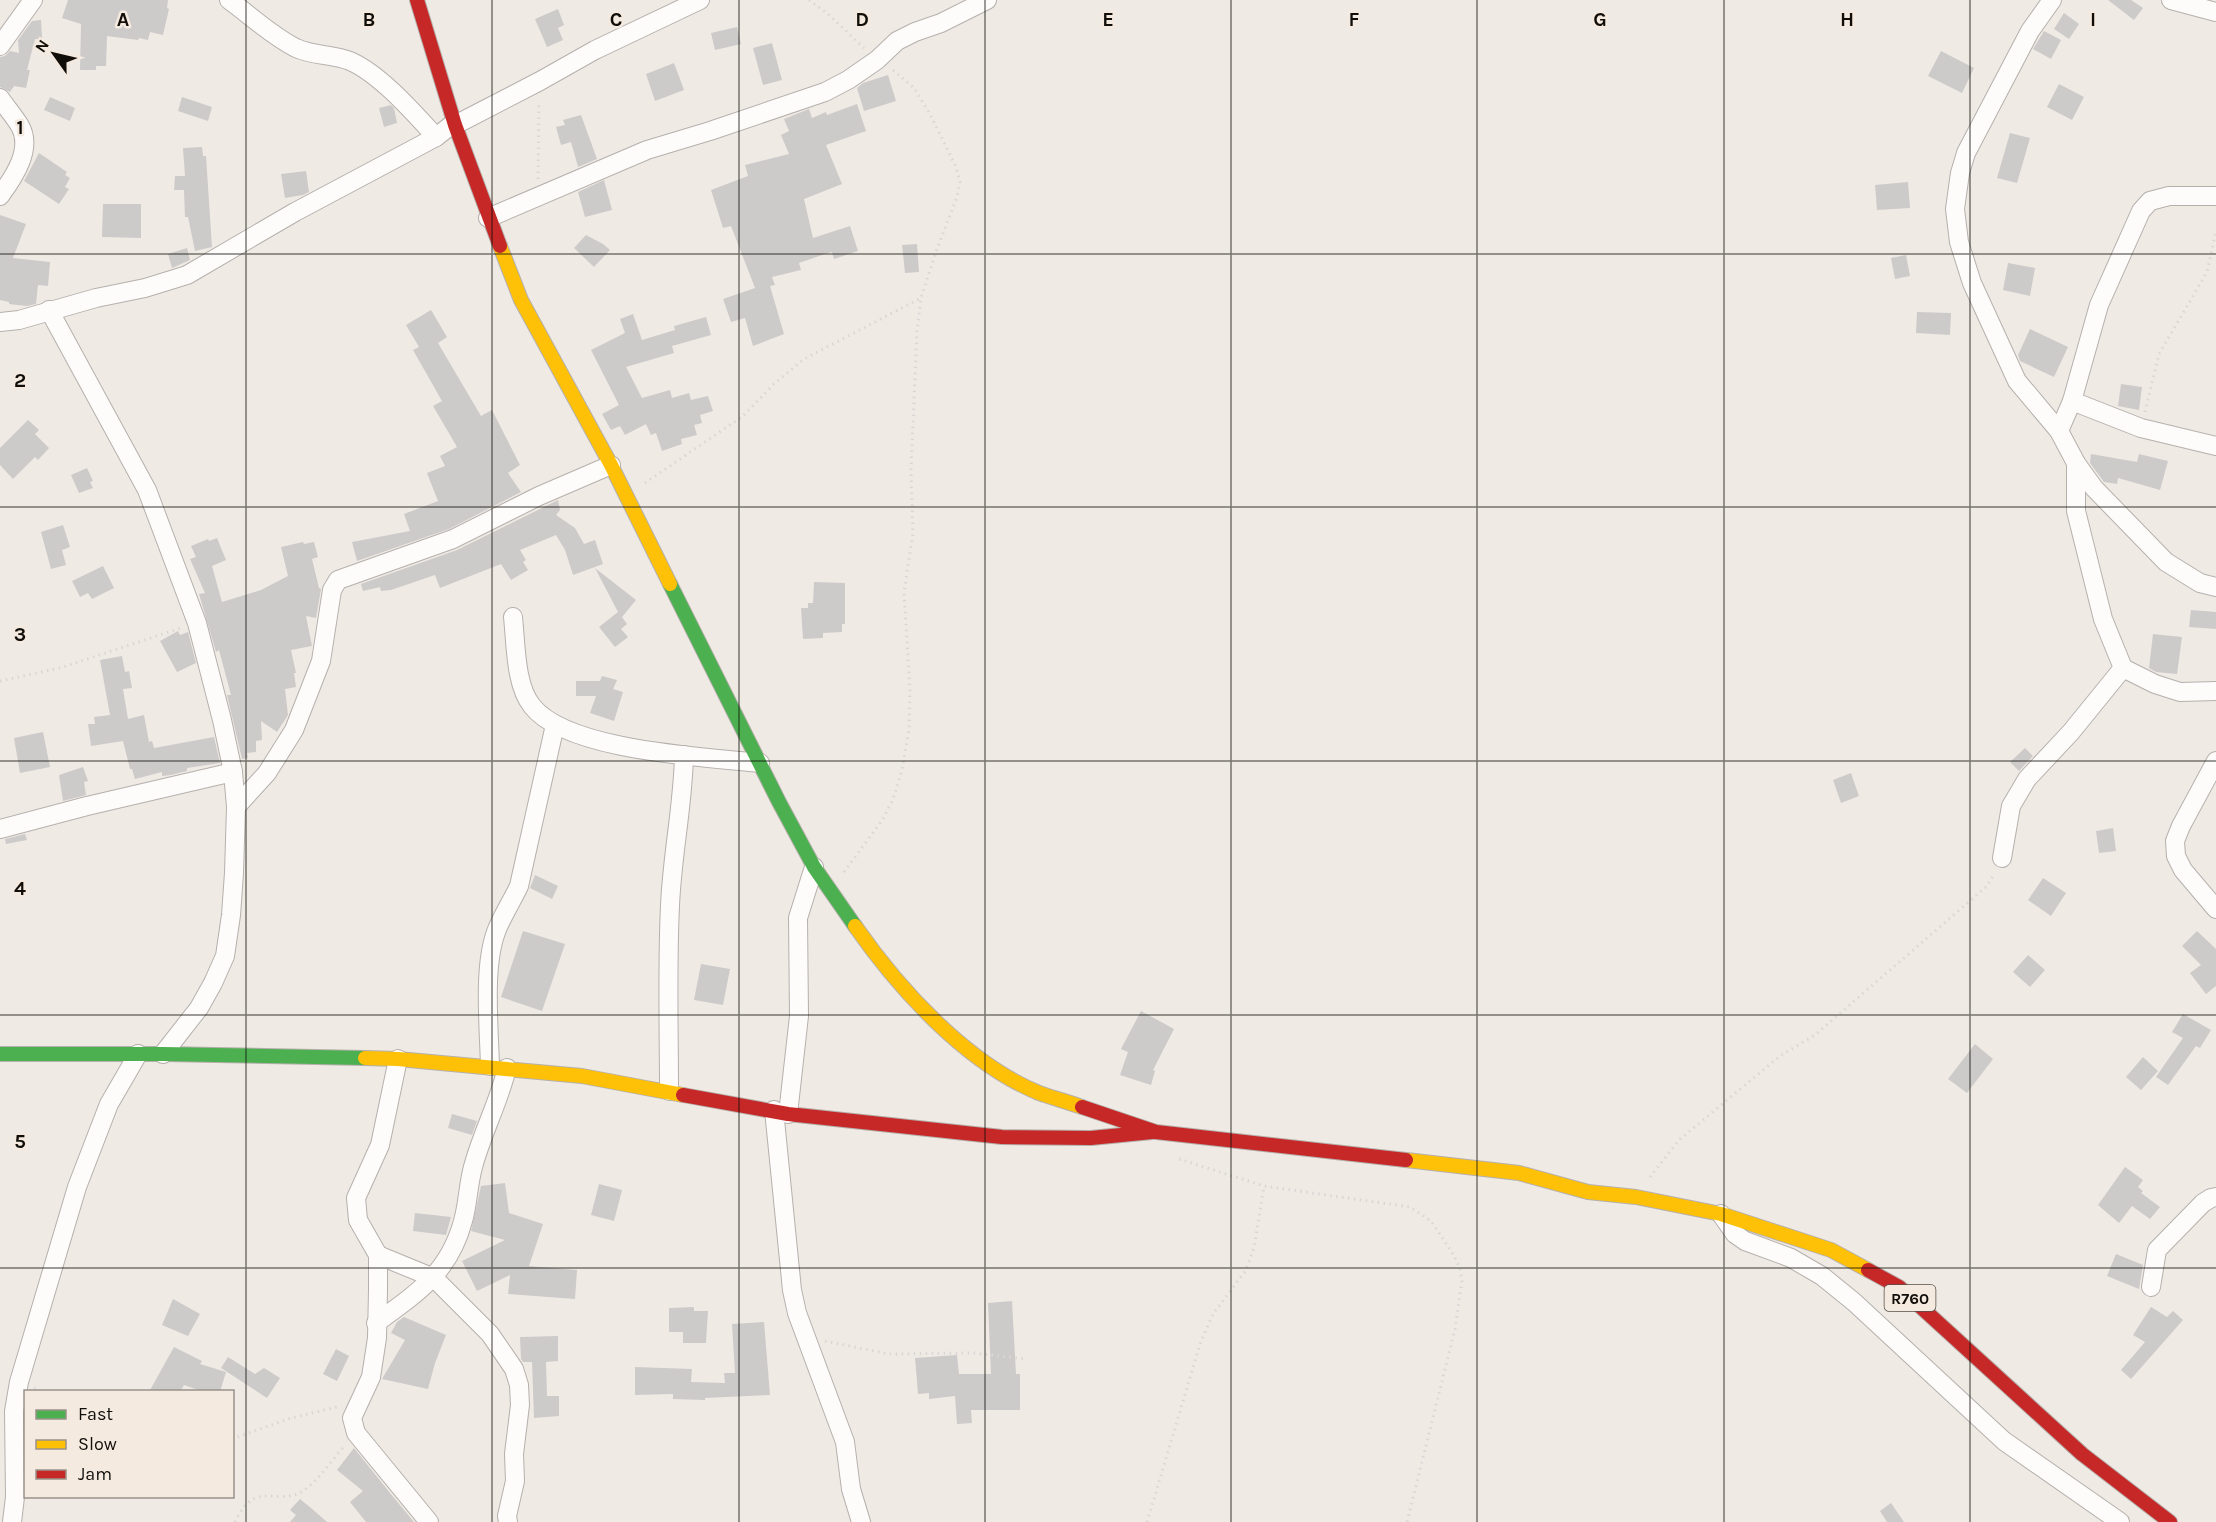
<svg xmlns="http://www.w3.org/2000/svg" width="2216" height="1522" font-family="Karla,sans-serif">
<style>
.building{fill:#cdcaca}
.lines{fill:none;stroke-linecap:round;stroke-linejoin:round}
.street-casing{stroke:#b5b0ac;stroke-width:20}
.fast-casing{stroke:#b5b0ac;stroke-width:16}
.slow-casing{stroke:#b5b0ac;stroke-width:16}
.jam-casing{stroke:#b5b0ac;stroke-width:16}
.path{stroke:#d9d7d6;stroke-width:3;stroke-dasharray:1.5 4.5;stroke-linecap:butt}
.street{stroke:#fdfcfb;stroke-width:18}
.fast{stroke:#4caf50;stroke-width:14}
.slow{stroke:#ffc107;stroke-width:14}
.jam{stroke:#c62828;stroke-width:14}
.grid{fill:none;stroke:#110e0a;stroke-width:1.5;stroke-opacity:0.55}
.labels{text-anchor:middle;stroke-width:5;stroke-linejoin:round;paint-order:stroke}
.shield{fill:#f4eae0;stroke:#55504a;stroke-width:1.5}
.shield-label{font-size:16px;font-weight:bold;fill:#110e0a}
.grid-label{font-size:20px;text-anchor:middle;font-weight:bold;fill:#110e0a;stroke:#f4eae0;stroke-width:5;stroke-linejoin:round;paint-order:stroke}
</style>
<rect width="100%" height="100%" fill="#f0eae4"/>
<!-- building -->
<g class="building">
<path d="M68,0H168L167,8L169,9L163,35L150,32L148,40L139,38L138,40L107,36L106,66H96V70H80L81,24L62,18Z"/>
<path d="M2108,0H2131L2143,8L2134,20Z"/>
<path d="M558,9L564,25L558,28L563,40L547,47L535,19Z"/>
<path d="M2064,13L2079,24L2069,39L2054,29Z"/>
<path d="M41,20L42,39H35L27,70H30L26,88L14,86L10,92L0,87V57L5,56L10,51L19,53L18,40L32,21Z"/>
<path d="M737,27L741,44L715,50L711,33Z"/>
<path d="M2044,31L2061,40L2051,59L2033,49Z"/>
<path d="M772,43L782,80L763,85L753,48Z"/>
<path d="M1941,51L1974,68L1962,93L1928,76Z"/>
<path d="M674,63L684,90L655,101L646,74Z"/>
<path d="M888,75L896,101L864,111L857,88L863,83Z"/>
<path d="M2059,84L2084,97L2072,120L2047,107Z"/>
<path d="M50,97L75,108L70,121L44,110Z"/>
<path d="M182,97L212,107L208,121L178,111Z"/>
<path d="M857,104L866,131L826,145L842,184L804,199L813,238L850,226L858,251L834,259L832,252L825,254L799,263L801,270L772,277L775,285L770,286L784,334L753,346L745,318L731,322L723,299L755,288L731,226L723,228L711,190L748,176L745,165L789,154L781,135L789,131L784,119L809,109L812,118L826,112L827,115Z"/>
<path d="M391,105L394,108L397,123L384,127L379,108Z"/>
<path d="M581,115L597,159L578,167L571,142L561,145L556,127L565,125L563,120Z"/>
<path d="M2010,133L2030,138L2017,183L1997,178Z"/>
<path d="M202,147L203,156H206L212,247L195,251L188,217H185L184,190H174L175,176H185L183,148Z"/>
<path d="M39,153L67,172L65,175L70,178L65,187L69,189L59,204L24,181Z"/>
<path d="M306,171L309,192L303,195L285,198L281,174Z"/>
<path d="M604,180L612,210L585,217L578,192Z"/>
<path d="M1908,182L1910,208L1877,210L1875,185Z"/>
<path d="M103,204H141V238L102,237Z"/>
<path d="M0,215L26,224L13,258L50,262L48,286L38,285L36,304L27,306L9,304V302L0,300Z"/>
<path d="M586,235L603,244L610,250L594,267L574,248Z"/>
<path d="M917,244L919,272L905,273L902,245Z"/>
<path d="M187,248L190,260L172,268L168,254Z"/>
<path d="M1906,255L1910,276L1895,279L1891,258Z"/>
<path d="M2008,263L2035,268L2030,296L2003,290Z"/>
<path d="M431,310L447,337L438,343L481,416L492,410L520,465L508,473L521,492L449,529L357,561L352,542L410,531L404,514L438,501L427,473L445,466L440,456L457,447L433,406L442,401L413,350L419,347L406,325Z"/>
<path d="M1917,312L1951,313L1950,335L1916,333Z"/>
<path d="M633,314L642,340L675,330L674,326L706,317L711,335L672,346L674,353L626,367L642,398L670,390L672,398L689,393L691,400L708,396L713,411L700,415L702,423L694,425L697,435L681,439L682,444L662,451L656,433L651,435L646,424L625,435L620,426L611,430L602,414L619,405L591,350L625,333L620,319Z"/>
<path d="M2030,329L2068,347L2054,377L2020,361L2018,355Z"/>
<path d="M2121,384L2142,387L2139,410L2118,406Z"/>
<path d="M28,420L39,430L35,434L49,448L38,460L35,457L13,479L0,465V448Z"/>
<path d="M2091,454L2137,462L2139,454L2168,461L2160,490L2118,478L2117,484L2104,482L2090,463Z"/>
<path d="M87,468L93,481L90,482L93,488L79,493L71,475Z"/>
<path d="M558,500L560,510L556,515L575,528L584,544L595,540L603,564L573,575L565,550L556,535L520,550L526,560L523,562L528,570L511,580L501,564L440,588L435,575L391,590L381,591L380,587L363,591L361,584L457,550Z"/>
<path d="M63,525L70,547L62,550L66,565L51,569L41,532Z"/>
<path d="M217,538L226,560L212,566L222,602L261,590L288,576L281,547L303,542L304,544L314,542L318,557L312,559L319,588L321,589L316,618L306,616L312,646L291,650L296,673H294L296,687L285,689L288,715L277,732L261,721L262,740L256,741V752L247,753L248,758L242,759L227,695H231L219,650L216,652L199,594L205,593L190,559L196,557L191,546L208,539L209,541Z"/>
<path d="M103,566L114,588L92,599L88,593L80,597L72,581Z"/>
<path d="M595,568L636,600L622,617L627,624L621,629L628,637L615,647L599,627L618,612Z"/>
<path d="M814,582L845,583V624H842V632L823,633V638L803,639L801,608H808V603H813Z"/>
<path d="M2191,610L2216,612V629L2189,627Z"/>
<path d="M178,631L180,635L188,632L196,663L177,672L160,641Z"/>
<path d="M2153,634L2182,637L2177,674L2156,672L2149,668Z"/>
<path d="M122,656L125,672L129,671L132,688L123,689L128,719L144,715L149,742L152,741L154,748L214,737L220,763L187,768V771L171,775L162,776V772L135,779L132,769H130L123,741L91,746L88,724H95L94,717L110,715L100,660Z"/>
<path d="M602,676L617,680L613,689L623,692L614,721L590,713L596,696H576V681H600Z"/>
<path d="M43,732L50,767L20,773L14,738Z"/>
<path d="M2025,748L2033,756L2019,771L2010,762Z"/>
<path d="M83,767L88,781L84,782L86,795L63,801L59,775Z"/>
<path d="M1851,773L1859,796L1841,803L1833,780Z"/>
<path d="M2113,828L2116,851L2099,853L2096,831Z"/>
<path d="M25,834L27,840L6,844L5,839Z"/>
<path d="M535,875L558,886L552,899L530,888Z"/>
<path d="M2043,878L2066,893L2051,916L2028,900Z"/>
<path d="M523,931L565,944L542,1011L501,997Z"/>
<path d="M2197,931L2216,949V986L2206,994L2190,973L2201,965L2182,946Z"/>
<path d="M2028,955L2045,970L2030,987L2013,972Z"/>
<path d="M701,964L730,969L723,1005L694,1000Z"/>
<path d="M1141,1011L1174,1029L1153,1070L1155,1071L1151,1085L1120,1075L1128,1052L1121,1049Z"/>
<path d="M2183,1014L2211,1030L2200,1048L2196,1046L2168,1085L2156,1077L2183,1038L2172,1032Z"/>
<path d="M1975,1044L1993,1059L1967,1093L1948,1079Z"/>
<path d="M2143,1057L2158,1071L2141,1090L2126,1077Z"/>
<path d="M452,1114L477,1121L472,1135L448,1128Z"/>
<path d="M2125,1167L2143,1180L2138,1187L2143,1191L2141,1193L2160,1207L2150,1219L2132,1206L2119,1223L2098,1205Z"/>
<path d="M505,1183L509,1213L543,1224L529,1266L577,1270L575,1299L508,1294L510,1275L477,1291L462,1261L505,1240L471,1231L481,1186Z"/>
<path d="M599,1184L622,1190L614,1221L591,1215Z"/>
<path d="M415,1213L451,1217L446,1235L413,1231Z"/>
<path d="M2116,1254L2143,1265L2139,1289L2107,1276Z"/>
<path d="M173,1299L200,1314L188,1336L162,1325Z"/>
<path d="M1012,1301L1016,1374H1020V1410H971L972,1423L957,1424L955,1396L929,1399V1393L918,1394L915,1358L957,1355L959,1374H991L988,1303Z"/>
<path d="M694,1307V1311H708L706,1343H683V1332H669V1308Z"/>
<path d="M2151,1307L2167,1317L2173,1311L2183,1320L2131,1379L2121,1370L2145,1342L2133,1335Z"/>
<path d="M404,1317L446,1335L435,1363L428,1389L382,1379L405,1340L391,1333L397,1322Z"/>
<path d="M764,1322L770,1395L705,1398V1400L673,1399V1394L635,1395V1367L692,1369L691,1382L725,1383L724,1373H735L732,1324Z"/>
<path d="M558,1336V1361L546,1362L547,1396H559V1416L534,1418L532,1362H523L521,1359L520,1337Z"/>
<path d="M174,1347L202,1361L200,1364L226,1372L220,1392H204L184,1385L180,1392H149Z"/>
<path d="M336,1349L349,1356L337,1381L323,1374Z"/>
<path d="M228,1357L255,1374L264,1368L280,1378L267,1398L221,1368Z"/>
<path d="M354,1448L390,1493L414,1522H366L350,1502L363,1491L337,1470Z"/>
<path d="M300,1499L311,1508L327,1522H290L296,1515L290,1510Z"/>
<path d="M1891,1503L1904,1522H1887L1880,1511Z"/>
</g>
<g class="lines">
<!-- street casing -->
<g class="street-casing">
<g id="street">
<path d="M229,0C251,16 272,36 296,48C313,56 333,54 350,61C380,74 414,113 436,137"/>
<path d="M2171,0L2216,12"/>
<path d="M0,46L33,0"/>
<path d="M0,98C6,107 14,116 20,126C33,149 14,177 0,196"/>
<path d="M455,125L540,81L595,50L700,0"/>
<path d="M488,218L647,150L710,131L825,92L848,80L877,60L897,41L915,32L941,23L987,0"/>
<path d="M49,310L147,490L197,623L222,720L233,772L236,807L234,873L231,915L225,956L213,983L199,1008L163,1054"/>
<path d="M0,322L19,320L96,298L145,288L187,275L295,212L436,137L454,123"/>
<path d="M2072,401L2141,428L2216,446"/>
<path d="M2059,431L2072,401L2099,305L2141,211L2150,201L2169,196H2216"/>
<path d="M2076,463L2094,488L2166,562L2200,583L2216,587"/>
<path d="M513,617C516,644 515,685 532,706C567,751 705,757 760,763"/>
<path d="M2123,668L2155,684L2180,692L2216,691"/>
<path d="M2216,761L2181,826L2175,841L2176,856L2183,870L2216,909"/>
<path d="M236,807L267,773L294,730L321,661L332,590L338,580L453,539L539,496L611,465"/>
<path d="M0,829L87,806L233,772"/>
<path d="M2002,858L2011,806L2027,779L2071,732L2123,668L2103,619L2076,511V463L2059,431L2017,381L1972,283L1959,242L1955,209L1960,173L1966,153L2030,31L2052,0"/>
<path d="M398,1059L380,1145L356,1198L358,1220L378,1255V1290L377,1338L371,1377L352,1418L356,1433L429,1522"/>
<path d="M490,1066C489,1027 483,967 496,932C501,918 512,901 519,886L555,725"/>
<path d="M669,1091C669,1029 667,968 670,906C672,855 683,806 684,755"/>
<path d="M774,1110L792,1290L797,1313L845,1442L851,1489L861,1522"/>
<path d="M788,1114L799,1016L798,918L814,867"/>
<path d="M1721,1214L1735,1234L1745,1241L1791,1258L1822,1276L1854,1302L2004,1441L2120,1522"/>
<path d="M378,1255L434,1278L490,1334L514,1369L519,1385L520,1405L514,1454L515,1481L507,1516L508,1522"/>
<path d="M2151,1287L2157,1250L2203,1203L2211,1198L2216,1197"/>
<path d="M376,1323C417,1293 449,1273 463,1221C468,1204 468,1185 473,1167C482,1133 499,1102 507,1068"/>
<path d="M12,1522L15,1497L14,1411L19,1382L77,1187L109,1104L138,1054"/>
</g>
</g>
<!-- fast casing -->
<g class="fast-casing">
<g id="fast">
<path d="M670,584L779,802L814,867L855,926"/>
<path d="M0,1054H163L365,1058"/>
</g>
</g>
<!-- slow casing -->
<g class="slow-casing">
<g id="slow">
<path d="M500,246L521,300L611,465L670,584"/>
<path d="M855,926C899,989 966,1063 1039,1093C1053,1098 1068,1102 1082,1107"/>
<path d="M365,1058L398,1059L582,1076L683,1095"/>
<path d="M1406,1160L1519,1173L1588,1192L1636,1197L1721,1214L1831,1250L1868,1270"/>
</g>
</g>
<!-- jam casing -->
<g class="jam-casing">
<g id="jam">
<path d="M417,0L455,125L500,246"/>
<path d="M683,1095L788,1114L1002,1137L1091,1138L1152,1132"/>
<path d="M1082,1107L1156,1132L1406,1160"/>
<path d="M1868,1270L1899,1287L2082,1454L2170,1522"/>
</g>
</g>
<!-- path -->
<g class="path">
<path d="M809,0L828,14L864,48"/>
<path d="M538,179L539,101"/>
<path d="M2145,412L2159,354L2207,272L2216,231"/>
<path d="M645,483L743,416L774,384L804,359L921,298"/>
<path d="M0,681L60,668L181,628"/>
<path d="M844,872L883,819L893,799L902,770L909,729L910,690L904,592L913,533L911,470L917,331L921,298L937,249L957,197L960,182L956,167L930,114L914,88L893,70"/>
<path d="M1179,1159L1264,1186L1410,1207L1431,1221L1453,1254L1460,1268L1462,1281L1455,1329L1407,1522"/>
<path d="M1650,1177L1679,1140L1780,1056L1815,1035L1987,886L1995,873"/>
<path d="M825,1341L889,1354L973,1353L1027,1359"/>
<path d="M34,1388L42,1392"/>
<path d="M232,1439L291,1418L337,1407"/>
<path d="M235,1522C255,1478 277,1507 303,1491C318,1481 333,1459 345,1445"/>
<path d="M1147,1522L1200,1344L1213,1314L1246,1270L1254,1248L1264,1186"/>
</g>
<!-- street -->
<use href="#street" class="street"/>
<!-- fast -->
<use href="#fast" class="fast"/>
<!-- slow -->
<use href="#slow" class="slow"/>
<!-- jam -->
<use href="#jam" class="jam"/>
</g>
<!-- grid -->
<path class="grid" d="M246,0V1522M492,0V1522M739,0V1522M985,0V1522M1231,0V1522M1477,0V1522M1724,0V1522M1970,0V1522M0,254H2216M0,507H2216M0,761H2216M0,1015H2216M0,1268H2216"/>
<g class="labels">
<!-- shield labels -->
<rect class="shield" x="1884.5" y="1285" width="51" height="26" rx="4.5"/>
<g class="shield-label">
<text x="1910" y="1304">R760</text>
</g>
</g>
<g class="grid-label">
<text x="123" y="26">A</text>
<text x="369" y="26">B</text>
<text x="616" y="26">C</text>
<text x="862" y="26">D</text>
<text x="1108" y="26">E</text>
<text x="1354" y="26">F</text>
<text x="1600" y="26">G</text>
<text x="1847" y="26">H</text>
<text x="2093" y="26">I</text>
<text x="20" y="134">1</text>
<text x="20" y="387">2</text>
<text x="20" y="641">3</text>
<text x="20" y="895">4</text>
<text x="20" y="1148">5</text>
</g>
<!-- legend -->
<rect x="24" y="1390" width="210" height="108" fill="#f4eae0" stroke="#99928a" stroke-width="1.5"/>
<rect x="36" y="1410" width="30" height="9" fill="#4caf50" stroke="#99928a" stroke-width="1.5"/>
<text x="78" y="1420" font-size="18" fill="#110e0a">Fast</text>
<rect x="36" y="1440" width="30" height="9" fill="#ffc107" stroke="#99928a" stroke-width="1.5"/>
<text x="78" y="1450" font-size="18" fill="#110e0a">Slow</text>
<rect x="36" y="1470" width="30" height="9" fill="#c62828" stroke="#99928a" stroke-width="1.5"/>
<text x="78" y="1480" font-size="18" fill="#110e0a">Jam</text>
<!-- north arrow -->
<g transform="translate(54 54) rotate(304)" stroke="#f4eae0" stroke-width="4.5" paint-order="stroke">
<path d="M0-4.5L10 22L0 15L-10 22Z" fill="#110e0a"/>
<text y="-9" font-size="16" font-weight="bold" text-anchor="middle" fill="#110e0a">N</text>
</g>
</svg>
